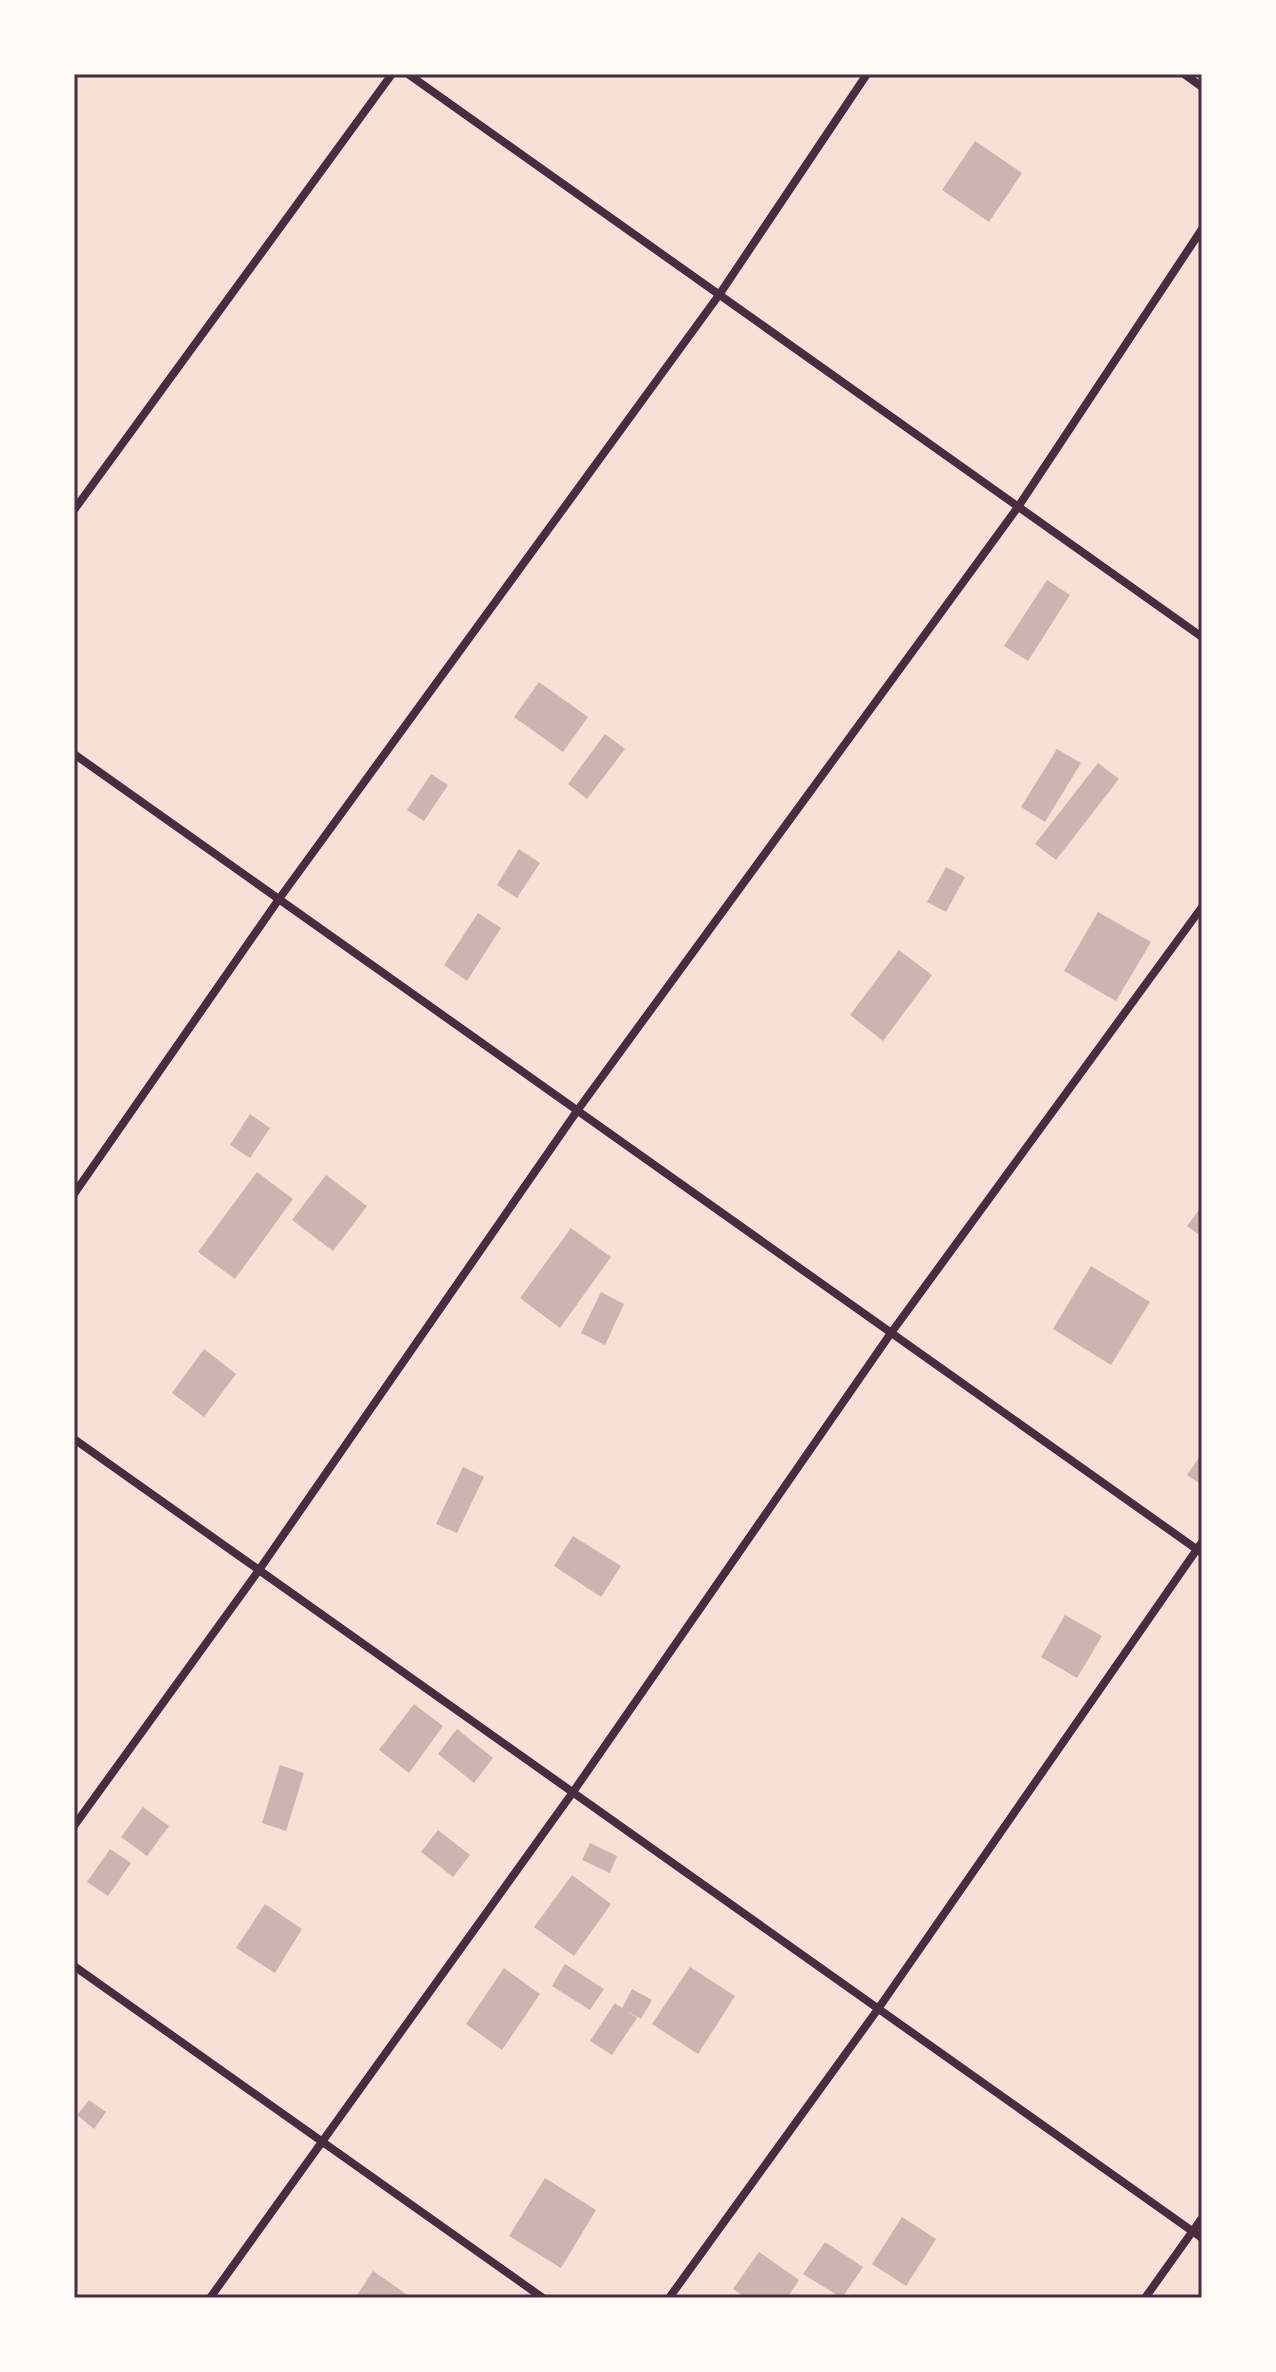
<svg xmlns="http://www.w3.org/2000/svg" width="1276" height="2372" font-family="Signika,sans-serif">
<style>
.building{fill:#ccb4b1}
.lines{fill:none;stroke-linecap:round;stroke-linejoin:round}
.minor{stroke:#4a2c40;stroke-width:8}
.neatline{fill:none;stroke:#4a2c40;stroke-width:3}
</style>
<rect width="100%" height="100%" fill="#f7e1d7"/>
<!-- building -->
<g class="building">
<path d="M975,141L1022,173L989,222L942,190Z"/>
<path d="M1047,580L1070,595L1028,661L1004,646Z"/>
<path d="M539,682L588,717L563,752L514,717Z"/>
<path d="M605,734L625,749L587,799L568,784Z"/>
<path d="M1057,749L1081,763L1045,822L1021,807Z"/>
<path d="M1098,763L1119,779L1056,860L1035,844Z"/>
<path d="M431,774L448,785L424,821L407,810Z"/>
<path d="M519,849L540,863L517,898L497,885Z"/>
<path d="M946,867L965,877L946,912L927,902Z"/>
<path d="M1098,912L1151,942L1116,1001L1064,971Z"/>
<path d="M478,913L501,928L467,981L444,965Z"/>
<path d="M899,950L932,975L883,1041L850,1015Z"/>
<path d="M250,1114L270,1128L250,1158L230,1145Z"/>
<path d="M257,1172L293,1199L235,1279L198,1252Z"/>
<path d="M326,1175L367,1206L333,1251L292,1220Z"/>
<path d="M1202,1206V1237L1187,1226Z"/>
<path d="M571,1228L611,1257L560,1328L520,1298Z"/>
<path d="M1091,1266L1150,1302L1111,1365L1053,1329Z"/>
<path d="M601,1292L624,1304L605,1345L581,1333Z"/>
<path d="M204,1349L236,1374L204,1417L172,1393Z"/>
<path d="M1202,1453V1485L1187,1475Z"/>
<path d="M463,1467L484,1477L457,1533L436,1524Z"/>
<path d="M573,1536L621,1566L601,1597L554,1566Z"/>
<path d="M1065,1615L1102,1636L1077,1678L1041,1657Z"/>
<path d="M414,1704L443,1726L409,1773L379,1750Z"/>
<path d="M457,1729L493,1758L474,1783L438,1754Z"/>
<path d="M280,1765L304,1773L286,1831L262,1823Z"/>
<path d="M143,1807L169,1826L147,1856L121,1837Z"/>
<path d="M438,1830L470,1855L453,1877L421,1852Z"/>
<path d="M590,1843L617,1856L610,1873L582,1860Z"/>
<path d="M110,1849L131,1863L108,1896L87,1882Z"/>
<path d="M572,1875L611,1904L574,1956L534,1927Z"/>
<path d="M265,1904L302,1929L275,1973L236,1948Z"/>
<path d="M565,1964L604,1989L590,2010L552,1986Z"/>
<path d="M690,1967L735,1996L698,2054L652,2024Z"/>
<path d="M504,1968L540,1994L502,2050L466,2024Z"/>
<path d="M632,1989L652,2000L641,2019L627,2011L637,2018L612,2055L590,2041L615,2003L622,2008Z"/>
<path d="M89,2100L106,2112L94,2129L77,2115Z"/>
<path d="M545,2178L596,2210L561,2268L509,2236Z"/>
<path d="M902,2217L936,2239L906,2286L872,2264Z"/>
<path d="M825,2242L863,2267L842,2298L803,2274Z"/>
<path d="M759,2252L799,2280L787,2298H746L733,2289Z"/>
<path d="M373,2271L412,2298H355Z"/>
</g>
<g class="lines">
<!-- minor -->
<g class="minor">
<path d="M408,74L1202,637"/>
<path d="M1184,74L1202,87"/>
<path d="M74,510L392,74"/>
<path d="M74,754L1202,1553"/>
<path d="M74,1194L279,899L719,295L867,74"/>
<path d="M74,1439L1202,2238"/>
<path d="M74,1826L259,1570L577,1111L1018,507L1202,229"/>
<path d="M74,1966L543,2298"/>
<path d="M210,2298L573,1792L891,1333L1202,907"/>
<path d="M669,2298L878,2009L1202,1542"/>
<path d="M1145,2298L1202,2218"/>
</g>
</g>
<!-- border -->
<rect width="1276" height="2372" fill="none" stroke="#fffaf5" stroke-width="152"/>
<rect x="76" y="76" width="1124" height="2220" class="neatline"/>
</svg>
